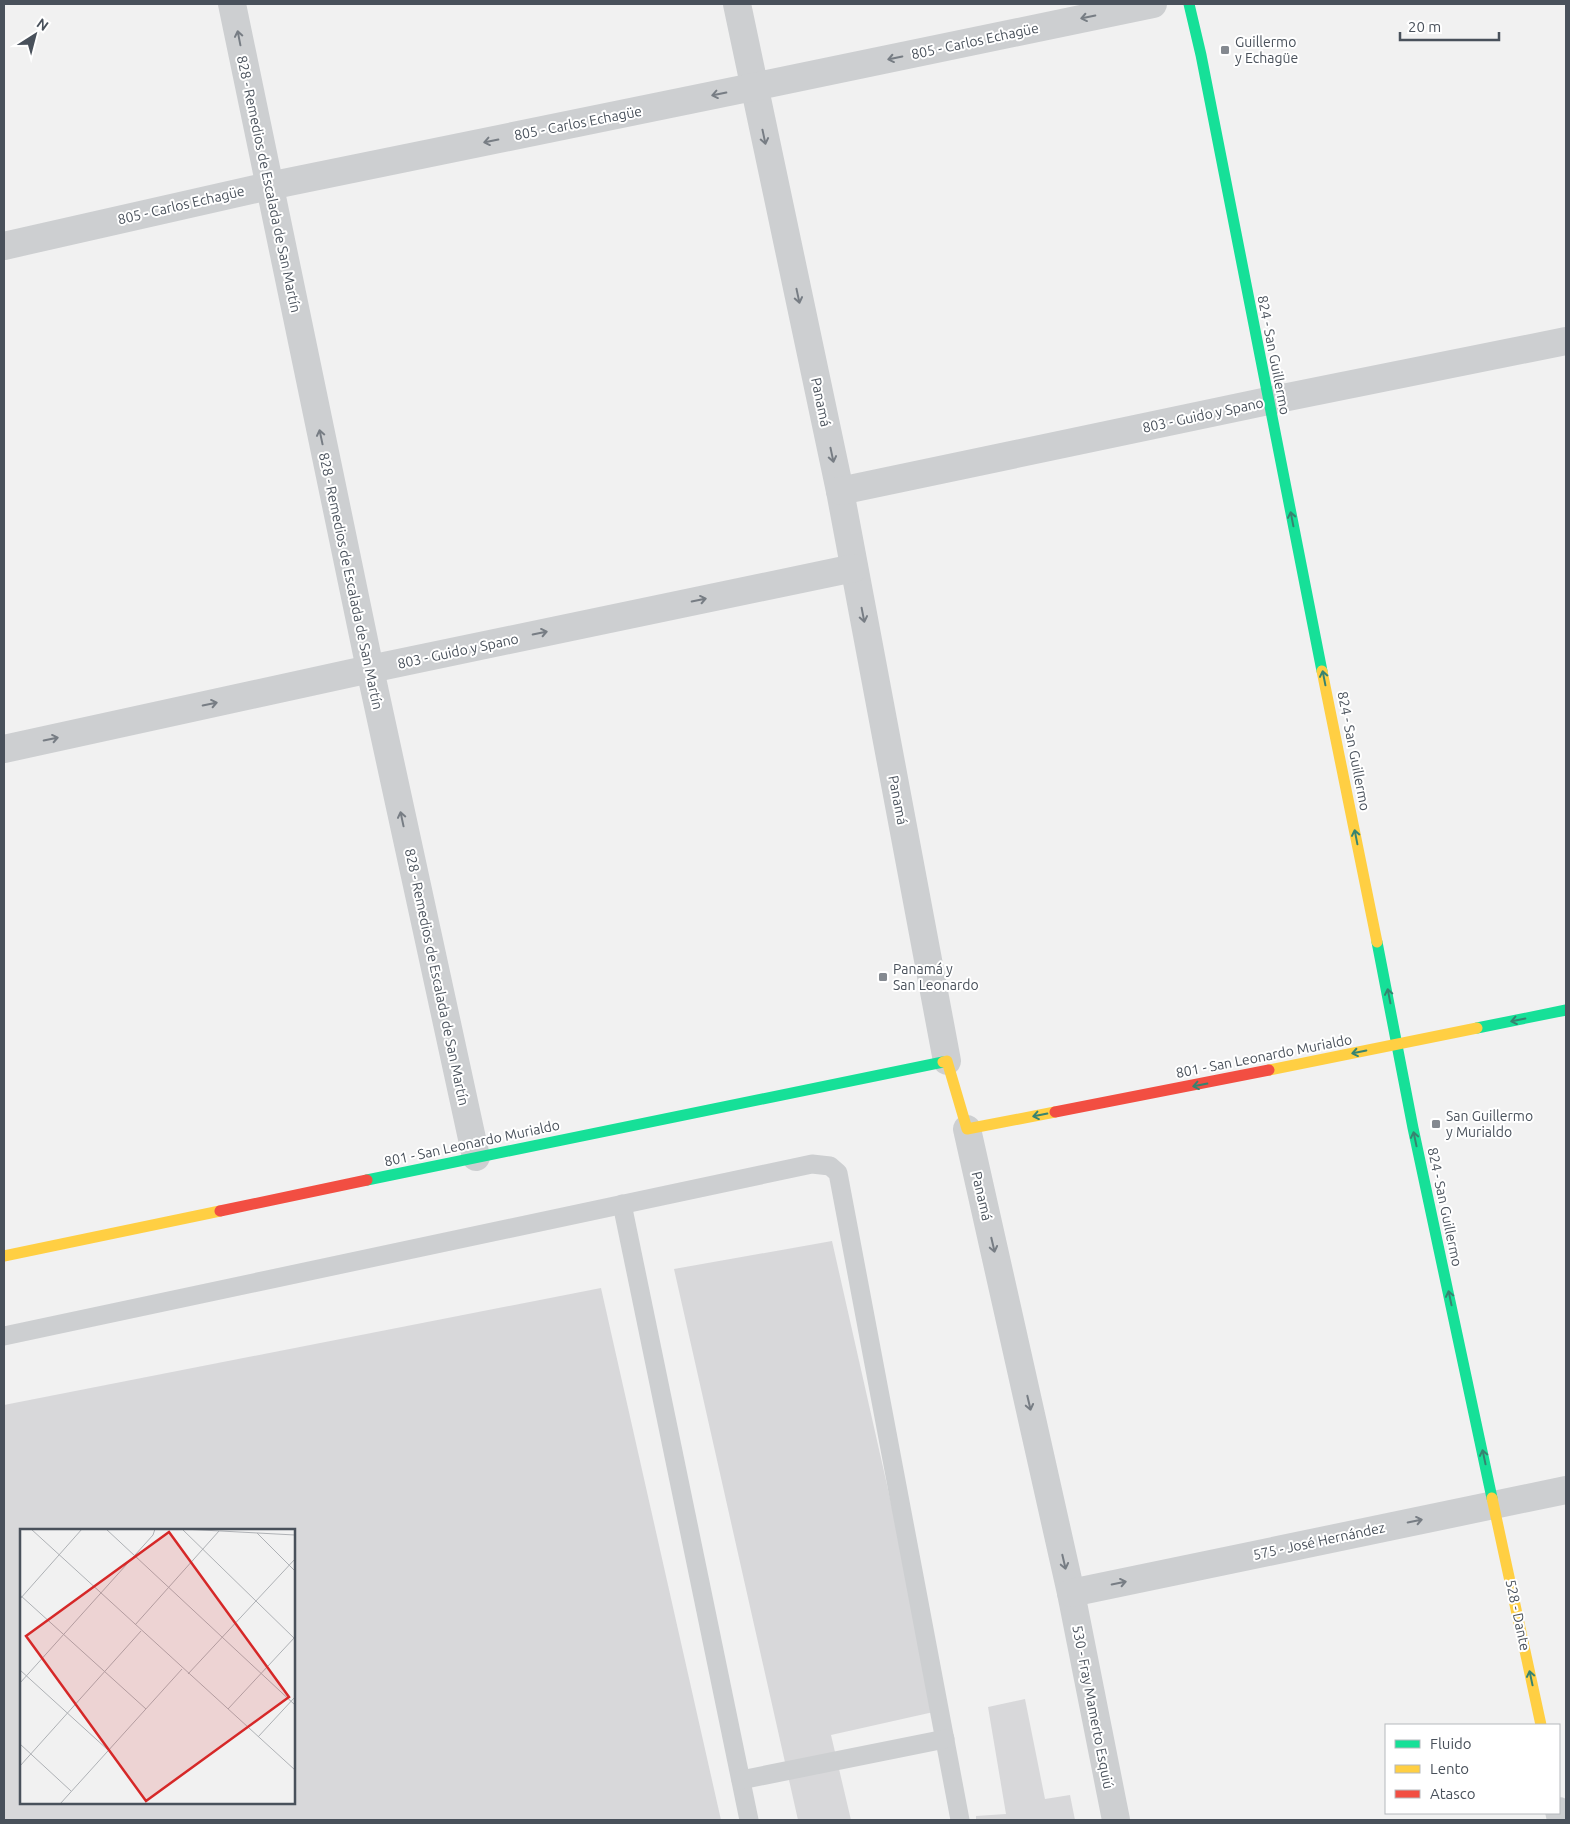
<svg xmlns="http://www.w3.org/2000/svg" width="1570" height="1824" font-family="Ubuntu,sans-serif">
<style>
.building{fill:#d8d8da;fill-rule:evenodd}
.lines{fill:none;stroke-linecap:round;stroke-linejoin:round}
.lane{stroke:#cdcfd1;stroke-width:19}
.street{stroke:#cdcfd1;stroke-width:28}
.fast{stroke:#16e098;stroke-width:11}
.slow{stroke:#ffcf43;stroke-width:11}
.jam{stroke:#f24e42;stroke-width:11}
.oneway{stroke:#777d84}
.oneway2{stroke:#378370}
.poi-dot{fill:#848990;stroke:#fff;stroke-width:2}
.labels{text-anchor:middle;stroke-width:4;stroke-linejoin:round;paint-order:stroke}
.street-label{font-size:14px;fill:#49515b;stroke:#fff}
.poi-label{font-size:14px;fill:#49515b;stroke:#fff;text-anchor:start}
.inset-road{fill:none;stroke:#aeb1b5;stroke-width:1}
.view{fill:#d62828;fill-opacity:0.15;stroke:#d62828;stroke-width:2.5}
.inset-edge{fill:none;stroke:#49515b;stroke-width:2.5}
</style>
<rect width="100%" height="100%" fill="#f1f1f1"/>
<!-- building -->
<g class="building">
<path d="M832,1241L938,1711L831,1735L851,1820H798L674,1269Z"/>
<path d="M601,1288L721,1820H4V1405ZM21,1530H294V1803H21Z"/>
<path d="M1025,1699L1045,1799L1070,1795L1075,1820H976V1816L1006,1814L988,1707Z"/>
</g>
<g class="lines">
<!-- lane -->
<g class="lane">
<path d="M622,1204L749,1820"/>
<path d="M4,1336L812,1164L830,1166L838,1173L960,1820"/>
<path d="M741,1780L945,1739"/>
</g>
<!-- street -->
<g class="street">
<path d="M232,4L370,669L476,1157"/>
<path d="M737,4L840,491L947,1061"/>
<path d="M4,246L269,186L753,87L1153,4"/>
<path d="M840,491L1268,401L1566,341"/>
<path d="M4,749L370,669L854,568"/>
<path d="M967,1129L1071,1593L1116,1820"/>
<path d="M1071,1593L1566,1490"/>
<path d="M1559,1811L1561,1820"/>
</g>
<!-- fast -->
<g class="fast">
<path d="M1189,4L1201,55L1322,671"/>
<path d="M1377,942L1413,1128L1492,1498"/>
<path d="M1477,1028L1566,1010"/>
<path d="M367,1180L943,1062"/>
</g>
<!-- slow -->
<g class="slow">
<path d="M1322,671L1377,942"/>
<path d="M943,1062L947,1061L967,1129L1055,1112"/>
<path d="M1269,1070L1477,1028"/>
<path d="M4,1256L220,1211"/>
<path d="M1492,1498L1541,1725"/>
</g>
<!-- jam -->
<g class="jam">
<path d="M1055,1112L1269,1070"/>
<path d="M220,1211L367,1180"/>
</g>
</g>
<!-- one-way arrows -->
<defs><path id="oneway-shaft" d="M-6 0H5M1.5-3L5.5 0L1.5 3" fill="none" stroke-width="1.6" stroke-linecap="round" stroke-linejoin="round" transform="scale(1.25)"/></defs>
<g class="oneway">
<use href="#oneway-shaft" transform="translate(1088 17) rotate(168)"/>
<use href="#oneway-shaft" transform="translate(239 38) rotate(-101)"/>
<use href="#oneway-shaft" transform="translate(895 58) rotate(168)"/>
<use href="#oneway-shaft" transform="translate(719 94) rotate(169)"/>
<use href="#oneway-shaft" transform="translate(764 137) rotate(78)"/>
<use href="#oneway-shaft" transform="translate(491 141) rotate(169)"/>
<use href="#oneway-shaft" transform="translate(798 296) rotate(78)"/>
<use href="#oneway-shaft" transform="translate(321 437) rotate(-102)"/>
<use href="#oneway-shaft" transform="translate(832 455) rotate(78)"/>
<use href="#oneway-shaft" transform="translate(699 600) rotate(-12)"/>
<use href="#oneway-shaft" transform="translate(863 615) rotate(79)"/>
<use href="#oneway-shaft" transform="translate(540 633) rotate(-12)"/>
<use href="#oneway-shaft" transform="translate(210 704) rotate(-12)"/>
<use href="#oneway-shaft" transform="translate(51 739) rotate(-12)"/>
<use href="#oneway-shaft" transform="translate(402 819) rotate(-102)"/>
<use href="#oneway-shaft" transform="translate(993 1245) rotate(77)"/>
<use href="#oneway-shaft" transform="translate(1029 1403) rotate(77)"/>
<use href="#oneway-shaft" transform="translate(1415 1521) rotate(-12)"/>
<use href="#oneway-shaft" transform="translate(1064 1562) rotate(77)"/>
<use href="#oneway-shaft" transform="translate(1119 1583) rotate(-12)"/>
</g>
<g class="oneway2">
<use href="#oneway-shaft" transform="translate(1292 519) rotate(-101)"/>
<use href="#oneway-shaft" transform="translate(1324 678) rotate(-101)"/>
<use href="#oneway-shaft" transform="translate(1356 837) rotate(-101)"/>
<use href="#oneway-shaft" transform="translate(1389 996) rotate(-101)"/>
<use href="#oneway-shaft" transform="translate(1518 1020) rotate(169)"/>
<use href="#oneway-shaft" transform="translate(1359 1052) rotate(168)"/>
<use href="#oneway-shaft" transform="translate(1200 1085) rotate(169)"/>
<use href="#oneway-shaft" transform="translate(1040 1115) rotate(169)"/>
<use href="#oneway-shaft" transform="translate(1415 1139) rotate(-102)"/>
<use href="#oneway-shaft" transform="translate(1450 1298) rotate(-102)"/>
<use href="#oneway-shaft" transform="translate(1484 1457) rotate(-102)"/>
<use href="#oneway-shaft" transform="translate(1531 1678) rotate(-102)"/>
</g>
<!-- markers -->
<g class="poi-dot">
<rect x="1220" y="45" width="10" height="10" rx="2.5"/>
<rect x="878" y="972" width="10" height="10" rx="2.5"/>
<rect x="1431" y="1119" width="10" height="10" rx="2.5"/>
</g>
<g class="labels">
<!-- street labels -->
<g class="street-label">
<text transform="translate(975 41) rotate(-12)" y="5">805 - Carlos Echagüe</text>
<text transform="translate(578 123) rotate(-11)" y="5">805 - Carlos Echagüe</text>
<text transform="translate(269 184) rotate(78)" y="5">828 - Remedios de Escalada de San Martín</text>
<text transform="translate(181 205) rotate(-13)" y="5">805 - Carlos Echagüe</text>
<text transform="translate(1274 355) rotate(79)" y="5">824 - San Guillermo</text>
<text transform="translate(821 402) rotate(78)" y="5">Panamá</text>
<text transform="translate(1203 415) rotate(-12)" y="5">803 - Guido y Spano</text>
<text transform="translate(351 581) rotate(78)" y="5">828 - Remedios de Escalada de San Martín</text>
<text transform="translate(458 651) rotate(-12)" y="5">803 - Guido y Spano</text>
<text transform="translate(1354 751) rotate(79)" y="5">824 - San Guillermo</text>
<text transform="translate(898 800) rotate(79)" y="5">Panamá</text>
<text transform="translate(437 977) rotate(78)" y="5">828 - Remedios de Escalada de San Martín</text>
<text transform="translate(1264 1056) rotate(-11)" y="5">801 - San Leonardo Murialdo</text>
<text transform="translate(472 1143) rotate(-12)" y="5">801 - San Leonardo Murialdo</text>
<text transform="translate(982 1196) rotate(77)" y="5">Panamá</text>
<text transform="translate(1445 1207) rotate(78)" y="5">824 - San Guillermo</text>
<text transform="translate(1319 1541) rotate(-12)" y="5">575 - José Hernández</text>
<text transform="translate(1518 1615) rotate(78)" y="5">528 - Dante</text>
<text transform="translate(1093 1707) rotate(79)" y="5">530 - Fray Mamerto Esquiú</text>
</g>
<!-- poi labels -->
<g class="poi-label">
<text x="1235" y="47">Guillermo<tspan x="1235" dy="16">y Echagüe</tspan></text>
<text x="893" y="974">Panamá y<tspan x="893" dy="16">San Leonardo</tspan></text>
<text x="1446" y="1121">San Guillermo<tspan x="1446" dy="16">y Murialdo</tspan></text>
</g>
</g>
<!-- overview -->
<g transform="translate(20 1529)">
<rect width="275" height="275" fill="#f1f1f1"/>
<path class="inset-road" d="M11,0L275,241M86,0L275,176M162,0L275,110M163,0L275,6M237,4L275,42M0,66L126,180M0,70L62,0M115,96L199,2M0,141L88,221M168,145L275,30M0,154L133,6L135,0M208,180L275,108M238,208L275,168M0,215L51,262M0,237L121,102M40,275L162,140"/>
<path class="view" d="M149,3L269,168L126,272L6,107Z"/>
<rect width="275" height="275" class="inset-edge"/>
</g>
<!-- border -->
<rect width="1570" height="1824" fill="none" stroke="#49515b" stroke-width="10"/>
<!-- legend -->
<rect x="1385" y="1724" width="175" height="90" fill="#ffffff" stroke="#b6b9bd"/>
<rect x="1395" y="1740" width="25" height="8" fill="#16e098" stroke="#b6b9bd"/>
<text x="1430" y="1749" font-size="15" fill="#49515b">Fluido</text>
<rect x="1395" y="1765" width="25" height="8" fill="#ffcf43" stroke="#b6b9bd"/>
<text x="1430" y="1774" font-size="15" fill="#49515b">Lento</text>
<rect x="1395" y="1790" width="25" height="8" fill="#f24e42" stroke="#b6b9bd"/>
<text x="1430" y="1799" font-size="15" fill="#49515b">Atasco</text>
<!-- north arrow -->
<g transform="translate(35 35) rotate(36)" stroke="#ffffff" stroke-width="4" paint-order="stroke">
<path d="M0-4L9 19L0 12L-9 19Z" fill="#49515b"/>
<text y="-8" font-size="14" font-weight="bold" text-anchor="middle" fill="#49515b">N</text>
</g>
<!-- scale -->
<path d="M1400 32v8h99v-8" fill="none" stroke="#49515b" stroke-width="2.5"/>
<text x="1408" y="32" font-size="15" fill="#49515b" stroke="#ffffff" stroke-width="4" paint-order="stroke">20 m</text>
</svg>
